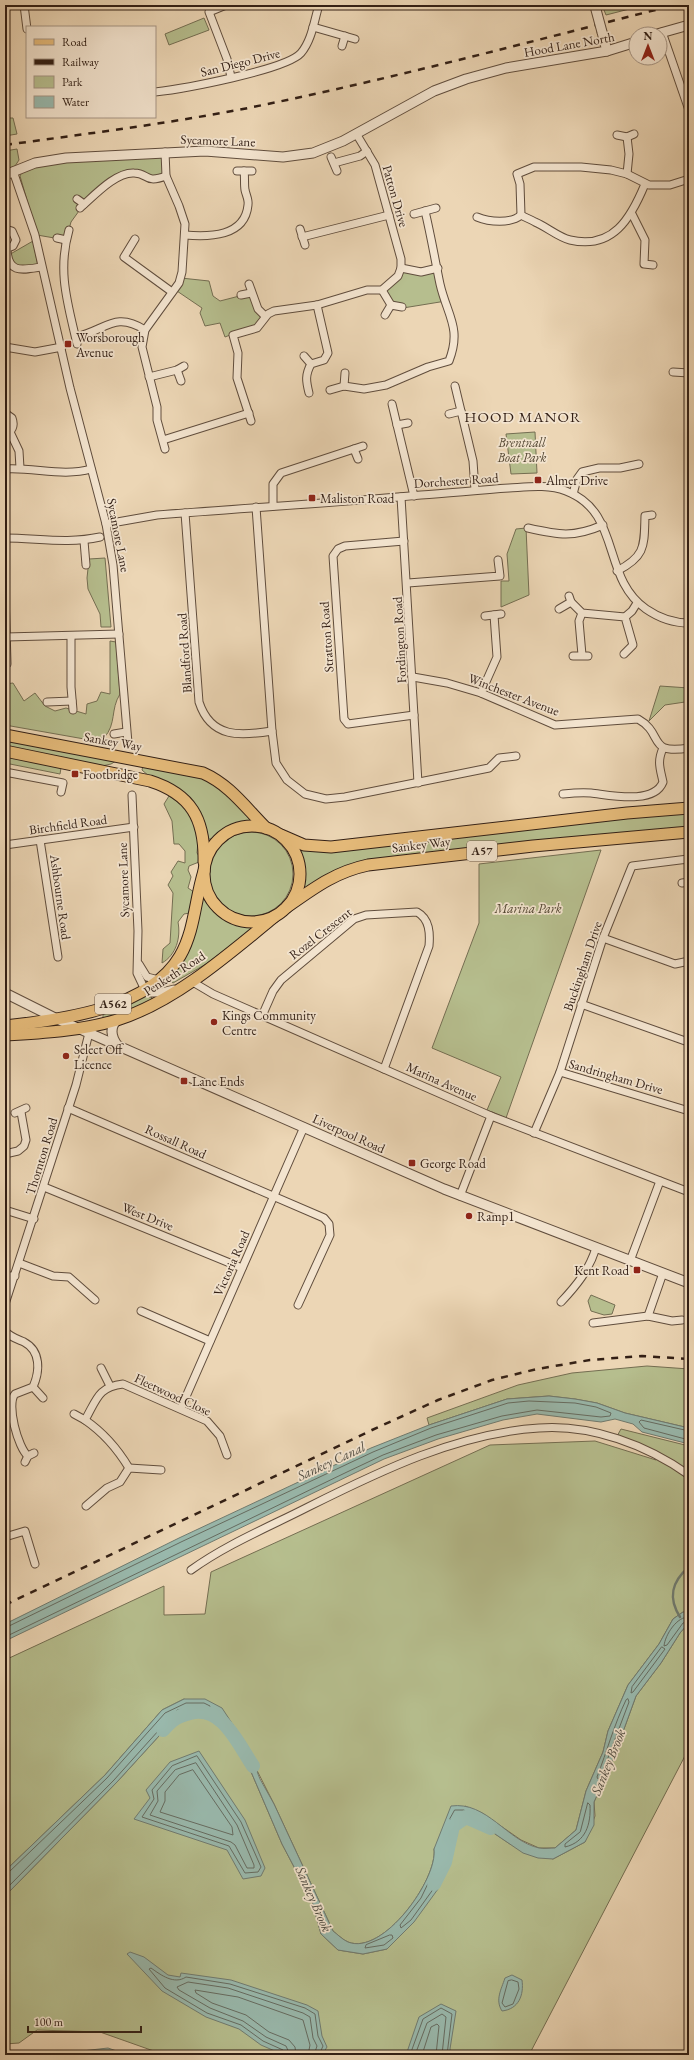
<svg xmlns="http://www.w3.org/2000/svg" width="694" height="2060" font-family="'EB Garamond',serif">
<style>
.green{fill:#b6be8e;stroke:#746e52}
.water{fill:#99b9ad;stroke:#707b70}
.lines{fill:none;stroke-linecap:round;stroke-linejoin:round}
.shore{stroke:#666c61;stroke-width:1}
.stream{stroke:#707b70;stroke-width:2.5}
.river{stroke:#99b9ad;stroke-width:14}
.minor-casing{stroke:#604d3d;stroke-width:9}
.tertiary-casing{stroke:#604d3d;stroke-width:11}
.primary-casing{stroke:#321f15;stroke-width:13}
.trunk-casing{stroke:#321f15;stroke-width:13}
.minor{stroke:#f3e4cf;stroke-width:7}
.tertiary{stroke:#f3e4cf;stroke-width:9}
.primary{stroke:#e6bb7a;stroke-width:11}
.trunk{stroke:#e6bb7a;stroke-width:11}
.rail{stroke:#321f15;stroke-width:2.5;stroke-dasharray:7 7;stroke-linecap:butt}
.tertiary-bridge-casing{stroke:#604d3d;stroke-width:11;stroke-linecap:butt}
.tertiary-bridge{stroke:#f3e4cf;stroke-width:9}
.poi-dot{fill:#8f2418;stroke:#f3e4cf;stroke-width:1.5}
.labels{text-anchor:middle;stroke-width:3.5;stroke-linejoin:round;paint-order:stroke}
.shield{fill:#f3e4cf;stroke:#6c5a4d;stroke-width:1}
.shield-label{font-size:12px;font-weight:bold;fill:#321f15}
.street-label{font-size:13px;fill:#321f15;stroke:#f3e4cf}
.poi-label{font-size:13px;fill:#321f15;stroke:#f3e4cf;text-anchor:start}
.park-label{font-size:13px;font-style:italic;fill:#534733;stroke:#f3e4cf}
.water-label{font-size:14px;font-style:italic;fill:#514d43;stroke:#f3e4cf}
.quarter-label{font-size:15px;letter-spacing:1px;fill:#321f15;stroke:#f3e4cf}
</style>
<rect width="100%" height="100%" fill="#ecd6b5"/>
<filter id="stains"><feTurbulence type="fractalNoise" baseFrequency=".005" numOctaves="4"/><feColorMatrix values="0 0 0 0 .2 0 0 0 0 .09 0 0 0 0 .02 0 0 0 .5 -.17"/></filter>
<radialGradient id="worn" r=".72"><stop offset=".6" stop-color="#630" stop-opacity="0"/><stop offset="1" stop-color="#630" stop-opacity=".3"/></radialGradient>
<!-- green -->
<g class="green">
<path d="M602,5H645L606,15Z"/>
<path d="M204,18L209,30L169,45L165,34Z"/>
<path d="M5,118H13L17,134L5,136Z"/>
<path d="M17,149L19,160L15,166L5,171V151Z"/>
<path d="M165,152L166,171L160,179L139,174L110,182L84,204L71,222L66,240L37,235L20,176L24,168L35,163Z"/>
<path d="M33,241L38,266L19,269L7,256Z"/>
<path d="M401,268L415,271L438,268L446,301L403,308L391,305L382,290Z"/>
<path d="M181,278L209,281L213,296L220,301L251,293L265,316L261,323L225,337L220,323L205,326L200,313L202,308L174,289Z"/>
<path d="M535,432L537,473L511,474L506,434Z"/>
<path d="M526,528L529,595L501,607V581H509L507,554L516,529Z"/>
<path d="M105,558L111,627H101L100,614L88,589L87,578L89,559Z"/>
<path d="M110,641L116,642L120,694C110,710 117,723 104,738L93,737L90,740L5,725V684L13,683L24,701L35,693L45,706L55,711L66,708L86,714L87,704L97,701L101,692L110,694Z"/>
<path d="M660,686L689,688V712H686L685,702L665,705L649,721Z"/>
<path d="M5,740L116,761L111,764L102,766L5,747Z"/>
<path d="M5,753L44,761L61,768L60,774L5,763Z"/>
<path d="M143,766L197,776L223,788L251,821L228,826L211,839H208L205,825L142,770Z"/>
<path d="M169,796C193,811 200,827 197,853L199,856V862L189,866L188,870L191,877L188,888L194,892L190,913L184,914L178,922C181,938 176,955 162,963L163,949L170,943L173,893L168,885L173,876L171,872L178,861L185,863V851L179,844H174L172,821L164,804Z"/>
<path d="M689,811V827L357,862L333,871L305,888L303,886L304,868L299,848Z"/>
<circle cx="251" cy="874" r="42"/>
<path d="M601,850L506,1118L487,1110L501,1077L432,1048L479,923V864Z"/>
<path d="M202,899H204C215,917 231,924 251,926L253,929L206,964L173,983L168,979Z"/>
<path d="M145,995L151,996L152,999L142,1005L103,1019V1013Z"/>
<path d="M591,1295L615,1305L612,1314L604,1315L591,1311L588,1301Z"/>
<path d="M647,1366L689,1369V1428L625,1413L597,1403L575,1399L549,1396L507,1399L429,1425L427,1418L518,1385L572,1373Z"/>
<path d="M621,1429L689,1446V1613L683,1612L673,1619L659,1644L628,1685L608,1731L603,1752L586,1791L576,1830L555,1848H539L521,1840L482,1813L465,1806L434,1849C438,1879 383,1956 348,1942C343,1940 337,1934 333,1931L274,1804L235,1727L184,1699L162,1710L105,1775L5,1871V1660L164,1586V1615L205,1614L211,1572L490,1445L595,1441L656,1460V1454L616,1438Z"/>
<path d="M689,1625V1752H687L529,2055H165L100,2032L37,2030L19,2043L5,2044V1896L117,1782L179,1714L207,1713L225,1726L240,1746L282,1844L312,1901L321,1934L338,1950L363,1954L387,1949L445,1854L452,1829L461,1818L473,1819L510,1844L553,1859L585,1842L595,1816L594,1802L612,1762L636,1696L661,1663L680,1633L686,1626Z"/>
</g>
<!-- water -->
<g class="water">
<path d="M549,1396L575,1399L597,1403L625,1413L689,1428V1444L642,1432L633,1424L615,1419L601,1422L537,1414L503,1420L438,1439L384,1459L5,1641V1624L179,1538L371,1448L429,1425L507,1399Z"/>
<path d="M683,1612L689,1613V1625L686,1626L680,1633L661,1663L636,1696L612,1762L594,1802V1825L585,1842L553,1859L538,1858L523,1853L473,1819L461,1818L452,1829L438,1889L414,1922L387,1949L363,1954L338,1950L321,1934L312,1901L282,1844L240,1746L225,1726L207,1713L179,1714L117,1782L5,1896V1871L105,1775L162,1710L184,1699H205L222,1708L247,1746L260,1779L274,1804L333,1931C337,1934 343,1940 348,1942C383,1956 438,1879 434,1849L451,1806C487,1801 507,1841 539,1848C544,1849 550,1848 555,1848L576,1830L586,1791L603,1752L608,1731L628,1685L659,1644L673,1619Z"/>
<path d="M199,1751L245,1820L265,1868L261,1876L243,1879L227,1850L134,1819L150,1798L146,1790L170,1762Z"/>
<path d="M130,1952L144,1957L168,1975L180,1977L181,1973L231,1980L307,2005L318,2011L322,2036L327,2047L322,2055H284L261,2045L239,2029L206,2017L162,1991L127,1954Z"/>
<path d="M512,1975L522,1980C524,1995 519,2009 502,2011C495,2000 501,1990 505,1978Z"/>
<path d="M441,2004L456,2011L450,2049L451,2055H406L419,2017Z"/>
<path d="M108,2048L128,2055H47Z"/>
</g>
<g class="lines">
<!-- shore -->
<g class="shore">
<path d="M689,1431L641,1420L639,1422L644,1428L689,1440"/>
<path d="M689,1617C677,1616 665,1635 664,1646L667,1645L683,1623L689,1621"/>
<path d="M5,1628L181,1542L373,1452L431,1428L508,1403L529,1401L575,1403L596,1407L611,1413L610,1416L601,1417L537,1410L502,1416L436,1435L383,1455L347,1472L5,1637"/>
<path d="M662,1647L665,1649L633,1692L631,1693L632,1687Z"/>
<path d="M628,1699L629,1702L600,1779H598L597,1777C607,1751 614,1725 626,1700Z"/>
<path d="M197,1756L241,1822L261,1867L258,1872L245,1873L229,1846L142,1817L154,1799L152,1790L172,1766Z"/>
<path d="M196,1763L237,1825L254,1865V1868H247L235,1845L231,1842L150,1815L158,1801L157,1791L175,1770Z"/>
<path d="M193,1770L232,1827L233,1835L160,1812L165,1801V1792L179,1775Z"/>
<path d="M588,1803L590,1805C591,1824 586,1842 565,1847V1844L580,1832Z"/>
<path d="M455,1810H464L468,1813L459,1815L452,1822L450,1819Z"/>
<path d="M436,1870L437,1872L434,1888L411,1920L401,1928L400,1925L421,1898L434,1871Z"/>
<path d="M5,1873L9,1872L107,1778L165,1713L186,1703H204L210,1706L209,1709L177,1710L114,1780L5,1890"/>
<path d="M390,1935H392L393,1938L384,1945L365,1948L366,1945Z"/>
<path d="M512,1980L518,1982L519,1989L513,2004L505,2007L502,2003L508,1981Z"/>
<path d="M285,2055L283,2050L263,2041L241,2025L207,2013L165,1988L149,1969L151,1968C161,1975 174,1985 186,1977L230,1984L305,2008L315,2014L318,2036L323,2046L319,2055"/>
<path d="M290,2055L286,2046L266,2037L243,2021L210,2008L179,1990L177,1987L188,1982L228,1988L303,2013L310,2017L313,2038L317,2046L314,2055"/>
<path d="M296,2055L295,2047L289,2040L269,2032L246,2015L212,2003L196,1993L195,1990L238,1997L303,2020L310,2045L308,2055"/>
<path d="M410,2055L423,2019L441,2008L452,2014L447,2055"/>
<path d="M415,2055L427,2023L442,2014L446,2017L442,2055"/>
<path d="M422,2055L431,2027L437,2024L439,2026L436,2055"/>
</g>
<!-- stream -->
<path class="stream" d="M680,1617C668,1598 671,1582 689,1567"/>
<!-- river -->
<g class="river">
<path d="M163,1730C173,1719 176,1717 190,1713C222,1704 238,1744 253,1766"/>
<path d="M434,1884L445,1862L453,1826L466,1817L491,1828"/>
</g>
<!-- minor casing -->
<g class="minor-casing">
<g id="minor">
<path d="M24,5L27,29"/>
<path d="M226,5L209,12L227,59L231,77"/>
<path d="M313,27L355,39"/>
<path d="M662,32L689,110"/>
<path d="M342,46L345,36"/>
<path d="M155,92C182,89 286,70 301,53C312,40 314,21 319,5"/>
<path d="M617,135L627,137L634,134"/>
<path d="M165,152L166,176L179,206L185,224L182,272L179,283L145,330L142,347L157,407V420L165,449"/>
<path d="M331,157L337,171"/>
<path d="M334,163L360,156L367,151"/>
<path d="M13,171L35,235L70,388L106,524L113,565L128,743"/>
<path d="M237,171H252"/>
<path d="M627,174L629,154L627,137"/>
<path d="M645,184C631,218 613,250 570,240C558,237 547,227 535,222C530,219 526,218 521,215L520,184L517,174L534,167H581L611,170L627,174L649,185H670L689,179"/>
<path d="M77,199L84,204"/>
<path d="M80,208C93,197 115,172 134,173C149,173 144,184 166,176"/>
<path d="M414,214L436,208"/>
<path d="M632,214L645,240L644,264L653,265"/>
<path d="M477,217C489,222 511,224 521,215"/>
<path d="M5,229L12,231L16,240L13,246L5,249"/>
<path d="M300,229L305,245"/>
<path d="M69,230C57,272 68,304 77,344"/>
<path d="M185,235C209,237 245,237 248,205C249,200 246,195 245,190C244,184 245,177 244,171"/>
<path d="M302,237L389,215"/>
<path d="M57,238L66,240"/>
<path d="M135,239L124,257L172,292"/>
<path d="M7,249C8,274 22,270 41,267"/>
<path d="M401,268L421,272L438,268"/>
<path d="M249,284L258,309L265,316"/>
<path d="M382,290L391,305"/>
<path d="M241,295L251,293"/>
<path d="M385,315L391,305L402,307"/>
<path d="M76,337C106,330 115,311 145,330"/>
<path d="M5,347L35,352L62,347"/>
<path d="M304,356L311,364"/>
<path d="M177,370L181,381"/>
<path d="M673,372L689,373"/>
<path d="M149,377L177,370L184,366"/>
<path d="M344,386L345,373"/>
<path d="M455,386L473,461L475,490"/>
<path d="M330,390L344,386L364,389L386,385L428,367L449,361C462,328 447,315 440,284C435,260 431,236 425,211"/>
<path d="M309,393C306,381 305,375 311,364L324,360L328,353L317,305"/>
<path d="M392,404L414,496"/>
<path d="M5,413L12,418C15,426 12,432 5,434"/>
<path d="M449,414L461,411"/>
<path d="M251,421L237,378L238,353L233,335L257,328L268,314L274,311L317,305L367,290H382L398,276L401,268V259L375,165L357,135"/>
<path d="M397,425L408,423"/>
<path d="M10,432L19,451L20,468"/>
<path d="M163,440L249,413"/>
<path d="M354,449L358,459"/>
<path d="M5,469C34,467 63,477 91,469"/>
<path d="M573,494L577,479L582,472L599,468H620L639,464"/>
<path d="M401,497L418,783"/>
<path d="M273,506V484L281,473L363,446"/>
<path d="M256,507L272,731L276,763L287,780L305,794L326,799L345,797L489,768L499,758L516,756"/>
<path d="M185,513L199,702C211,739 241,736 272,731"/>
<path d="M106,524L157,515C245,508 333,503 421,495C450,493 479,490 509,488C527,487 548,484 566,491C622,512 601,578 646,609C659,618 674,623 689,623"/>
<path d="M528,528C559,535 573,538 603,525"/>
<path d="M5,538C37,538 68,544 100,537"/>
<path d="M84,541L86,565"/>
<path d="M404,541L345,546L338,549L333,556L344,719L348,724L414,715"/>
<path d="M617,571C646,556 644,546 645,516L652,515"/>
<path d="M408,583L500,576L498,560"/>
<path d="M5,591L7,664"/>
<path d="M571,602L582,613L625,617L633,645L624,654"/>
<path d="M559,609L571,602L569,596"/>
<path d="M485,616L501,614"/>
<path d="M625,617L632,611L637,603"/>
<path d="M71,636V687L73,710"/>
<path d="M6,637L119,634"/>
<path d="M582,655L579,621L582,613"/>
<path d="M573,656H588"/>
<path d="M413,677L447,683L481,693L555,725L638,719C665,734 646,755 689,748"/>
<path d="M481,693L497,657L494,615"/>
<path d="M47,702L72,701"/>
<path d="M114,734L126,732"/>
<path d="M5,772L63,783L61,792"/>
<path d="M563,794C572,793 582,792 591,793C610,795 654,805 663,782C660,768 657,762 663,748"/>
<path d="M132,795L138,931L137,973L145,990L150,993H158L174,989"/>
<path d="M40,840L58,957"/>
<path d="M5,845L134,827"/>
<path d="M682,883L689,882"/>
<path d="M603,938L675,964L689,961"/>
<path d="M139,964L147,977L159,980"/>
<path d="M191,981L213,994L491,1116L689,1192"/>
<path d="M581,1004L688,1042"/>
<path d="M262,1016L273,991L281,980L354,919L366,915L417,912C430,919 430,934 429,946L384,1069"/>
<path d="M560,1072L689,1111"/>
<path d="M68,1108L324,1218L329,1224L330,1235L298,1305"/>
<path d="M15,1113L26,1108"/>
<path d="M534,1133L560,1072L603,938L632,866L688,859L689,866"/>
<path d="M5,1154L18,1151L24,1146L26,1140L21,1112"/>
<path d="M44,1187L242,1268"/>
<path d="M460,1196L491,1116"/>
<path d="M5,1210L34,1219"/>
<path d="M630,1261L660,1181"/>
<path d="M19,1263L53,1276L69,1277L95,1300"/>
<path d="M5,1276H15"/>
<path d="M561,1302C577,1285 589,1270 596,1248"/>
<path d="M5,1304L76,1085L89,1033"/>
<path d="M141,1311L210,1341"/>
<path d="M648,1316L663,1273"/>
<path d="M593,1323L648,1316L672,1321L682,1320"/>
<path d="M5,1331C10,1337 17,1339 24,1342C41,1351 40,1371 33,1387L15,1394C6,1404 18,1448 28,1456"/>
<path d="M101,1368L110,1386"/>
<path d="M33,1387L43,1398"/>
<path d="M181,1408L304,1127"/>
<path d="M74,1414L85,1420"/>
<path d="M25,1462L28,1456L34,1453"/>
<path d="M129,1468C117,1448 104,1433 85,1420C97,1399 98,1387 123,1384L207,1421L220,1436L227,1455"/>
<path d="M86,1506L107,1488L120,1482L129,1468L161,1470"/>
<path d="M5,1537L25,1531L35,1564"/>
<path d="M191,1570C227,1544 269,1527 308,1507C380,1471 458,1433 539,1428C591,1424 647,1445 689,1475"/>
</g>
</g>
<!-- tertiary casing -->
<g class="tertiary-casing">
<g id="tertiary">
<path d="M602,32L607,51"/>
<path d="M657,34L689,25"/>
<path d="M5,175L35,163L66,158L205,151L283,157L313,153L343,141L434,91L466,79L506,68L607,51L636,42"/>
<path d="M5,993L57,1019L444,1189L689,1283"/>
<path d="M118,1046C111,1037 109,1027 118,1019"/>
</g>
</g>
<!-- primary casing -->
<g class="primary-casing">
<g id="primary">
<path d="M5,1026C61,1020 149,1009 180,956C195,930 195,899 204,871"/>
<path d="M5,1035C43,1033 80,1031 117,1020C174,1002 228,955 274,917"/>
</g>
</g>
<!-- trunk casing -->
<g class="trunk-casing">
<g id="trunk">
<path d="M5,735L203,773C230,785 245,807 266,828"/>
<path d="M5,751L150,781C191,794 205,819 204,862"/>
<circle cx="252" cy="874" r="48"/>
<path d="M281,835L304,845L331,847L627,813L689,808"/>
<path d="M287,907C314,888 335,872 368,865L533,846L689,832"/>
</g>
</g>
<!-- minor -->
<use href="#minor" class="minor"/>
<!-- tertiary -->
<use href="#tertiary" class="tertiary"/>
<!-- primary -->
<use href="#primary" class="primary"/>
<!-- trunk -->
<use href="#trunk" class="trunk"/>
<!-- rail -->
<g class="rail">
<path d="M5,145C85,134 164,124 243,109C389,80 532,41 675,5"/>
<path d="M5,1605L372,1430L438,1400L492,1380L537,1369L590,1360L642,1356L689,1359"/>
</g>
<!-- tertiary-bridge casing -->
<g class="tertiary-bridge-casing">
<path id="tertiary-bridge" d="M595,6L602,32"/>
</g>
<!-- tertiary-bridge -->
<use href="#tertiary-bridge" class="tertiary-bridge"/>
</g>
<!-- markers -->
<g class="poi-dot">
<rect x="64" y="340" width="8" height="8" rx="2"/>
<rect x="534" y="476" width="8" height="8" rx="2"/>
<rect x="308" y="494" width="8" height="8" rx="2"/>
<rect x="71" y="770" width="8" height="8" rx="2"/>
<circle cx="214" cy="1022" r="4"/>
<circle cx="66" cy="1056" r="4"/>
<rect x="180" y="1077" width="8" height="8" rx="2"/>
<rect x="408" y="1159" width="8" height="8" rx="2"/>
<circle cx="469" cy="1216" r="4"/>
<rect x="633" y="1266" width="8" height="8" rx="2"/>
</g>
<g class="labels">
<!-- shield labels -->
<g class="shield">
<rect x="467" y="841" width="30" height="20" rx="3"/>
<rect x="95" y="994" width="36" height="20" rx="3"/>
</g>
<g class="shield-label">
<text x="482" y="855">A57</text>
<text x="113" y="1008">A562</text>
</g>
<!-- street labels -->
<g class="street-label">
<text transform="translate(569 44) rotate(-10)" y="5">Hood Lane North</text>
<text transform="translate(240 62) rotate(-14)" y="5">San Diego Drive</text>
<text transform="translate(218 140) rotate(2)" y="5">Sycamore Lane</text>
<text transform="translate(396 196) rotate(74)" y="5">Patton Drive</text>
<text transform="translate(456 480) rotate(-4)" y="5">Dorchester Road</text>
<text transform="translate(119 535) rotate(79)" y="5">Sycamore Lane</text>
<text transform="translate(326 637) rotate(-94)" y="5">Stratton Road</text>
<text transform="translate(399 640) rotate(-93)" y="5">Fordington Road</text>
<text transform="translate(184 653) rotate(-94)" y="5">Blandford Road</text>
<text transform="translate(514 694) rotate(21)" y="5">Winchester Avenue</text>
<text transform="translate(113 741) rotate(10)" y="5">Sankey Way</text>
<text transform="translate(68 824) rotate(-8)" y="5">Birchfield Road</text>
<text transform="translate(421 844) rotate(-7)" y="5">Sankey Way</text>
<text transform="translate(123 880) rotate(-92)" y="5">Sycamore Lane</text>
<text transform="translate(61 897) rotate(82)" y="5">Ashbourne Road</text>
<text transform="translate(320 933) rotate(-38)" y="5">Rozel Crescent</text>
<text transform="translate(582 966) rotate(-71)" y="5">Buckingham Drive</text>
<text transform="translate(174 973) rotate(-33)" y="5">Penketh Road</text>
<text transform="translate(616 1076) rotate(16)" y="5">Sandringham Drive</text>
<text transform="translate(442 1081) rotate(24)" y="5">Marina Avenue</text>
<text transform="translate(349 1133) rotate(24)" y="5">Liverpool Road</text>
<text transform="translate(176 1141) rotate(24)" y="5">Rossall Road</text>
<text transform="translate(41 1156) rotate(-73)" y="5">Thornton Road</text>
<text transform="translate(148 1216) rotate(22)" y="5">West Drive</text>
<text transform="translate(231 1263) rotate(-66)" y="5">Victoria Road</text>
<text transform="translate(173 1394) rotate(25)" y="5">Fleetwood Close</text>
</g>
<!-- poi labels -->
<g class="poi-label">
<text x="76" y="342">Worsborough<tspan x="76" dy="15">Avenue</tspan></text>
<text x="546" y="485">Almer Drive</text>
<text x="320" y="503">Maliston Road</text>
<text x="83" y="779">Footbridge</text>
<text x="222" y="1020">Kings Community<tspan x="222" dy="15">Centre</tspan></text>
<text x="74" y="1054">Select Off<tspan x="74" dy="15">Licence</tspan></text>
<text x="192" y="1086">Lane Ends</text>
<text x="420" y="1168">George Road</text>
<text x="477" y="1221">Ramp1</text>
<text x="629" y="1275" text-anchor="end">Kent Road</text>
</g>
<!-- park labels -->
<g class="park-label">
<text x="522" y="447">Brentnall<tspan x="522" dy="15">Boat Park</tspan></text>
<text x="528" y="913">Marina Park</text>
</g>
<!-- water labels -->
<g class="water-label">
<text transform="translate(331 1461) rotate(-25)" y="5">Sankey Canal</text>
<text transform="translate(608 1762) rotate(-68)" y="5">Sankey Brook</text>
<text transform="translate(314 1899) rotate(66)" y="5">Sankey Brook</text>
</g>
<!-- quarter labels -->
<g class="quarter-label">
<text x="523" y="422">HOOD MANOR</text>
</g>
</g>
<!-- margin -->
<rect width="694" height="2060" fill="none" stroke="#ecd6b5" stroke-width="20"/>
<rect x="6" y="6" width="682" height="2048" fill="none" stroke="#321f15" stroke-width="2"/>
<rect x="10" y="10" width="674" height="2040" fill="none" stroke="#321f15"/>
<!-- legend -->
<rect x="26" y="26" width="130" height="92" fill="#f3e4cf" stroke="#a69585"/>
<rect x="34" y="39" width="20" height="6" fill="#e6bb7a" stroke="#a69585"/>
<text x="62" y="46" font-size="12" fill="#321f15">Road</text>
<rect x="34" y="59" width="20" height="6" fill="#321f15" stroke="#a69585"/>
<text x="62" y="66" font-size="12" fill="#321f15">Railway</text>
<rect x="34" y="76" width="20" height="12" fill="#b6be8e" stroke="#a69585"/>
<text x="62" y="86" font-size="12" fill="#321f15">Park</text>
<rect x="34" y="96" width="20" height="12" fill="#99b9ad" stroke="#a69585"/>
<text x="62" y="106" font-size="12" fill="#321f15">Water</text>
<!-- north arrow -->
<g transform="translate(648 46)"><circle r="19" fill="#f3e4cf" stroke="#a69585"/>
<path d="M0-3L7 15L0 10L-7 15Z" fill="#8f2418"/>
<text y="-6" font-size="11" font-weight="bold" text-anchor="middle" fill="#321f15">N</text>
</g>
<!-- scale -->
<path d="M28 2026v6h113v-6" fill="none" stroke="#321f15" stroke-width="2"/>
<text x="34" y="2026" font-size="12" fill="#321f15" stroke="#f3e4cf" stroke-width="3" paint-order="stroke">100 m</text>
<rect width="100%" height="100%" filter="url(#stains)"/>
<rect width="100%" height="100%" fill="url(#worn)"/>
</svg>
